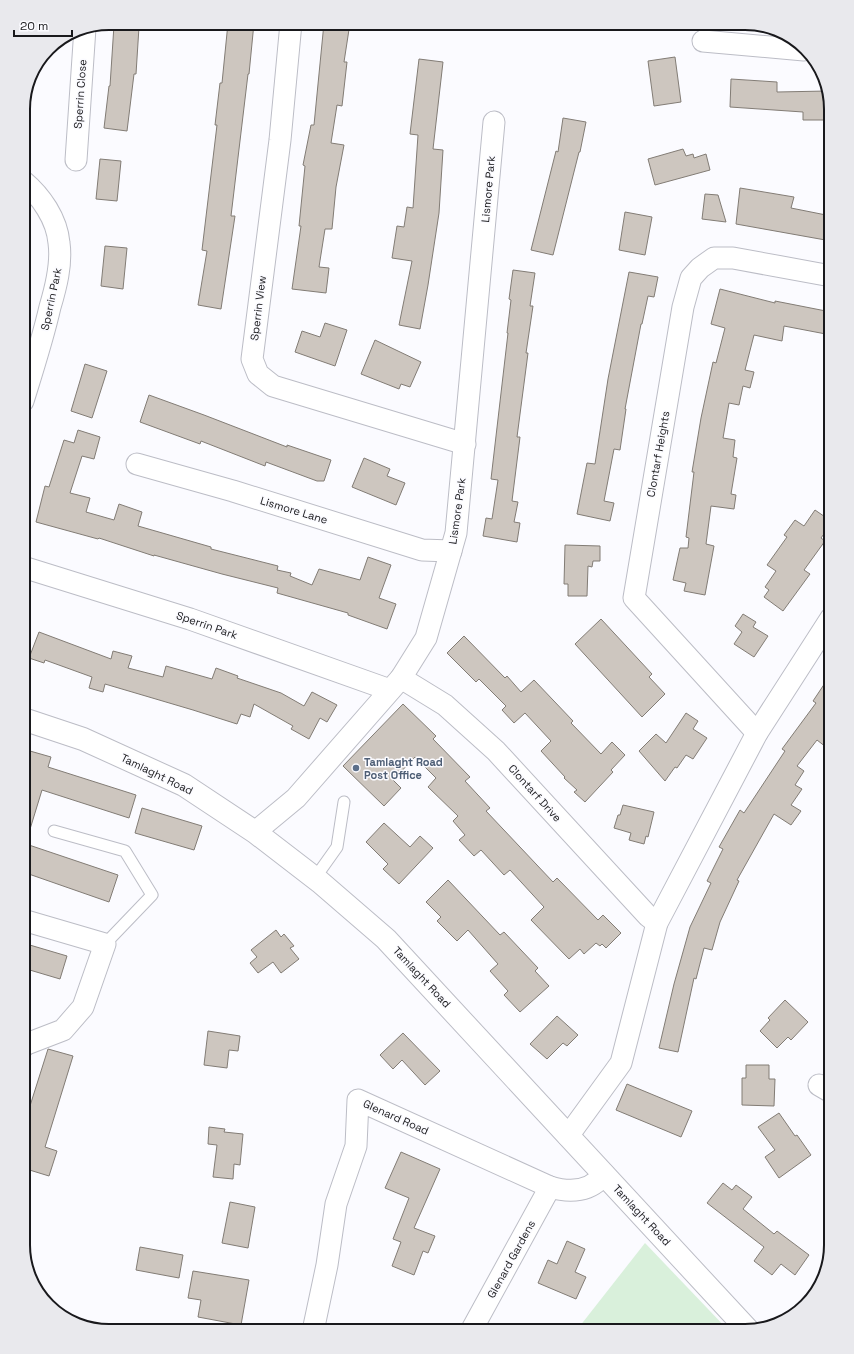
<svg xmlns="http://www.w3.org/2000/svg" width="854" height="1354" font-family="'Space Grotesk',sans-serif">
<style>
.green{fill:#d9f0db}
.building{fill:#cdc6bf;stroke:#827c75}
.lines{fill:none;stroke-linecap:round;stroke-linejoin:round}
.lane-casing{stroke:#bcbdc6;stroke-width:13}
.street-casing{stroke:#bcbdc6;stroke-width:23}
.secondary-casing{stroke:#bcbdc6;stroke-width:24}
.lane{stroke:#fff;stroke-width:11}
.street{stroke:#fff;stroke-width:21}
.secondary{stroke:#fff;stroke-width:22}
.service-dot{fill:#5c6f8a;stroke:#fbfbff;stroke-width:1.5}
.labels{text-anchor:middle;stroke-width:3;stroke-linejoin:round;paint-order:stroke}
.street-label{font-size:11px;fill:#19191c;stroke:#fbfbff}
.service-label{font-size:11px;font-weight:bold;fill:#4e5e75;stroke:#fbfbff;text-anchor:start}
.rim{fill:none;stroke:#19191c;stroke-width:2}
</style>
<rect width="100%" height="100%" fill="#fbfbff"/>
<!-- green -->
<path class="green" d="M645,1243L729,1331H576Z"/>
<!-- building -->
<g class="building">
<path d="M228,23H254L249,74H248L231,216H235L221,309L198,305L207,251L202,250L217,125H215L220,83H222Z"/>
<path d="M324,23H350L344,62H347L342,106L337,105L331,143L344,145L336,187L332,229H325L319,267L329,268L326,293L292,289L301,226H299L305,166L303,165L311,125H314Z"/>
<path d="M114,25L139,27L136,74H134L127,131L104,128L109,86H110Z"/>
<path d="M675,57L681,102L654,106L648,61Z"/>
<path d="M419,59L443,62L433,149L443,150L439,213L428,285L420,329L399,325L412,261L392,258L397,226L404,227L407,207L413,208L418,135L410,134Z"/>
<path d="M731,79L777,82V92L827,91L831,109V120H803V112L730,107Z"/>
<path d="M563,118L586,122L580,152H579L553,255L531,250L556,151L558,152Z"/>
<path d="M683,149L686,156L693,154L694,158L706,154L710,170L655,185L648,159Z"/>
<path d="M100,159L121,161L117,201L96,199Z"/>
<path d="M740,188L794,197L791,208L831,216V241L736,224Z"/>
<path d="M705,194L718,195L726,222L702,219Z"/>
<path d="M625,212L652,217L645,255L619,250Z"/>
<path d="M105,246L127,248L123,289L101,286Z"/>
<path d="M513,270L535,273L530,306H533L526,353H528L517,437H520L512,501L518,502L514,522L520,523L517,542L483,536L486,518L492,519L498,480L491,479L508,333H507L511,300L509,299Z"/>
<path d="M629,272L658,277L654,297L648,296L642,324H641L625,409H626L620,450L614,449L604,501L614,503L610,521L577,514L587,463L595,464L608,379Z"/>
<path d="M720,289L775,303V301L831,312V335L784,326L782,341L754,335L745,370L754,372L750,388L743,386L739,405L729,403L723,438L735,440L733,457L737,458L731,494L736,495L734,509L711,506L706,544L714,546L705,595L684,591L686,583L673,580L680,548H688L689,538L686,537L694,472H692L701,418L713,362L716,363L725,328L711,324Z"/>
<path d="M325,323L347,330L335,366L295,352L302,331L320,337Z"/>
<path d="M375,340L421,362L410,387L401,384L399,389L361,374Z"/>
<path d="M85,364L107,371L92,418L71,411Z"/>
<path d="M149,395L204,415L287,447V445L331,460L324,481H317L266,462L265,466L201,441L200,444L140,422Z"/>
<path d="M78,430L100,437L94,459L82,456L70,493L90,498L86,512L114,520L119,504L142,512L138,526L211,547V549L278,566L277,570L291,573L290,576L312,585L319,569L360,580L368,557L391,565L379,598L396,604L387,629L348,615V613L277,593L278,588L222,574L154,555V556L99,538L98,539L36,522L45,486L49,487L64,440L74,443Z"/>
<path d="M364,458L390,469L387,476L405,483L396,505L352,487Z"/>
<path d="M815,510L831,521V524L821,538L825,541L804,570L810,574L783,611L764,597L769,590L765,587L776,571L767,565L787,537L784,535L795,520L804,526Z"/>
<path d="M565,545L600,546V561H593L592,567L588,566L587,596H568V584H564Z"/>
<path d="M743,614L756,622L753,627L768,636L754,657L734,644L742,632L735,626Z"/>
<path d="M601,619L652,674L649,677L665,694L642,717L575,644Z"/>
<path d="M39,632L111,659L113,651L132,656L128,668L163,677L166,666L212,679L216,668L238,676L237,678L281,693L304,706L312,692L337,705L327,722L320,718L309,739L291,729L293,726L254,704L250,717L241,714L237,724L193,710L105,684L103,692L89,688L92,677L45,660L44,663L29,658Z"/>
<path d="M464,636L505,678L507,676L521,692L534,680L573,721L571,723L601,754L612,742L625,755L611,770L613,772L585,802L574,792L577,790L564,778L565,777L541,751L551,741L525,713L514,723L502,710L506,706L479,679L476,682L447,653Z"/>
<path d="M831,674V751L817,740L797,766L804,771L795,785L802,789L791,805L801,811L791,825L774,814L737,880L739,881L720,922L712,950L704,948L696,979L694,978L678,1052L659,1048L674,984L690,927L711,883L707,881L723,849L719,847L740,810L744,813L785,751L782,749L816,703L813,701Z"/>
<path d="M403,704L436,736L433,739L470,777L465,781L490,808L486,811L553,882L557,878L598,920L603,915L621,933L606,948L602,944L600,946L596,943L584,954L580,949L569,959L531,920L544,907L510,870L504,875L481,850L474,856L459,840L465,835L453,821L458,816L428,787L436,778L415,757L393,780L401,788L384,806L343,766Z"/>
<path d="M686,713L698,721L693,729L707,738L693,759L686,755L677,768L675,767L665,781L639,751L656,734L666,743Z"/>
<path d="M23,749L51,757L48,767L136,795L129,818L42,790L27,839H23Z"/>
<path d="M623,805L654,812L648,837L646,836L644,844L629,840L631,833L614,828L618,815H620Z"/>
<path d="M142,808L202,826L194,850L135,833Z"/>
<path d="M384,823L410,847L420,836L433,848L399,884L383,869L388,864L366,842Z"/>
<path d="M23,843L118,875L109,902L23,872Z"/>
<path d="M448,880L500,935L504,932L538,968L535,971L549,986L520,1012L504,995L508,991L490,971L498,964L468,930L457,941L437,921L441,917L426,902Z"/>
<path d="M276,930L281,937L284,934L294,946L290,948L299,959L281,973L273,962L258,973L250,963L257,957L251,950Z"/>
<path d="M23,943L67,956L60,979L23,968Z"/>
<path d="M785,1000L808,1022L791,1040L788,1037L777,1048L760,1031L770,1020L768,1018Z"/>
<path d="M557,1016L578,1035L567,1046L563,1043L547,1059L530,1044Z"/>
<path d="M208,1031L240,1036L238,1051L229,1050L227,1068L204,1065Z"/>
<path d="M403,1033L440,1071L425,1085L402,1060L393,1069L380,1055Z"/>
<path d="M48,1049L73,1056L45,1147L57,1151L49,1176L23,1168V1128Z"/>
<path d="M746,1065H769V1079H775L774,1106L742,1105V1078H746Z"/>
<path d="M627,1084L692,1111L681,1137L616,1110Z"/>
<path d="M779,1113L795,1136L797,1135L811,1155L779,1178L765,1157L775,1150L758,1127Z"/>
<path d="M209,1127L225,1129L224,1132L243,1134L240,1165L234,1164L233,1179L213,1177L217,1145L208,1144Z"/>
<path d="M401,1152L440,1169L414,1228L435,1236L428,1253L423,1251L414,1275L392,1266L401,1242L393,1239L409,1198L385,1188Z"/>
<path d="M723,1183L732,1190L736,1185L752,1197L743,1209L774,1234L777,1231L809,1255L795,1275L781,1264L772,1275L754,1261L764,1247L707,1203Z"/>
<path d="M230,1202L255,1207L248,1248L222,1243Z"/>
<path d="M567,1241L585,1249L575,1272L586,1277L576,1299L538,1283L548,1260L557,1264Z"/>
<path d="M140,1247L183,1255L179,1278L136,1270Z"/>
<path d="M193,1271L249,1280L241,1325L198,1317L201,1300L188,1298Z"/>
</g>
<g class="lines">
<!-- lane casing -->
<g class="lane-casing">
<g id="lane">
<path d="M54,831L125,851L152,895L105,944"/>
<path d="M315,878L337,847L344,802"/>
</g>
</g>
<!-- street casing -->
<g class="street-casing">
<g id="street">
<path d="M291,23L280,140L252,359L258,374L273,386L465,444"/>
<path d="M703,41L804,50"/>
<path d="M76,160L85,28"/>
<path d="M23,401C33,369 43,338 50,307C56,287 62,264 59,243C57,219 41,196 23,181"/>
<path d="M137,464L233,491L422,550L451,551"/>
<path d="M23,567L190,619L390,690"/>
<path d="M401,678L445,705L496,751L648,916L657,923"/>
<path d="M757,733L634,598L683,307L691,278L700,268L714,258H733L831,276"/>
<path d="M255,832L296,798L401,678L426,638L456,533L494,122"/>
<path d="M23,1047L24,1045L63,1030L83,1007L105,944L23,920"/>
<path d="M819,1085L831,1092"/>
<path d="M568,1136L621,1063L657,923L757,733L831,618"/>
<path d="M313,1331L327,1265L336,1204L356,1146L358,1100L550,1187C570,1193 591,1192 604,1174"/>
<path d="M471,1331L550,1187"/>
</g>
</g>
<!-- secondary casing -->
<g class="secondary-casing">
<path id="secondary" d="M23,719L83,739L184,785L255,832L320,882L386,939L748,1330"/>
</g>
<!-- lane -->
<use href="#lane" class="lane"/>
<!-- street -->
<use href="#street" class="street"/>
<!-- secondary -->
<use href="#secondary" class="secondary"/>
</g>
<!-- markers -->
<circle class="service-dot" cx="356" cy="768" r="4"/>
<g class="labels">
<!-- street labels -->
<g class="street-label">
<text transform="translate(80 94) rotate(-86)" y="4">Sperrin Close</text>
<text transform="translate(488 189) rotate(-85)" y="4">Lismore Park</text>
<text transform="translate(51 299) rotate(-78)" y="4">Sperrin Park</text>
<text transform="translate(258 308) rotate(-83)" y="4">Sperrin View</text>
<text transform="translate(658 454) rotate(-80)" y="4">Clontarf Heights</text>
<text transform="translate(294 510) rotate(17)" y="4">Lismore Lane</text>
<text transform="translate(457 511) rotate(-82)" y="4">Lismore Park</text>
<text transform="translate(207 625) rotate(19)" y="4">Sperrin Park</text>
<text transform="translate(157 774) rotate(26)" y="4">Tamlaght Road</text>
<text transform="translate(535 793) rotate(48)" y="4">Clontarf Drive</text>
<text transform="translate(422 977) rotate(47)" y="4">Tamlaght Road</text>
<text transform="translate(396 1117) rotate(24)" y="4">Glenard Road</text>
<text transform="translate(642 1215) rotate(47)" y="4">Tamlaght Road</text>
<text transform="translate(511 1259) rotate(-61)" y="4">Glenard Gardens</text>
</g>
<!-- service labels -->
<g class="service-label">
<text x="364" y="766">Tamlaght Road<tspan x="364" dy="13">Post Office</tspan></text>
</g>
</g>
<!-- crop -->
<path d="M0 0H854V1354H0ZM109 30H745A79 79 0 0 1 824 109V1245A79 79 0 0 1 745 1324H109A79 79 0 0 1 30 1245V109A79 79 0 0 1 109 30Z" fill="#e9e9ed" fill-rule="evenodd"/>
<path class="rim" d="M109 30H745A79 79 0 0 1 824 109V1245A79 79 0 0 1 745 1324H109A79 79 0 0 1 30 1245V109A79 79 0 0 1 109 30Z"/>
<!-- scale -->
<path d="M14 30v6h58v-6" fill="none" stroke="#19191c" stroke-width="2"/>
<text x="20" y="30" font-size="12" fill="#19191c" stroke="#fbfbff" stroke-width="3" paint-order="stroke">20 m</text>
</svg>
